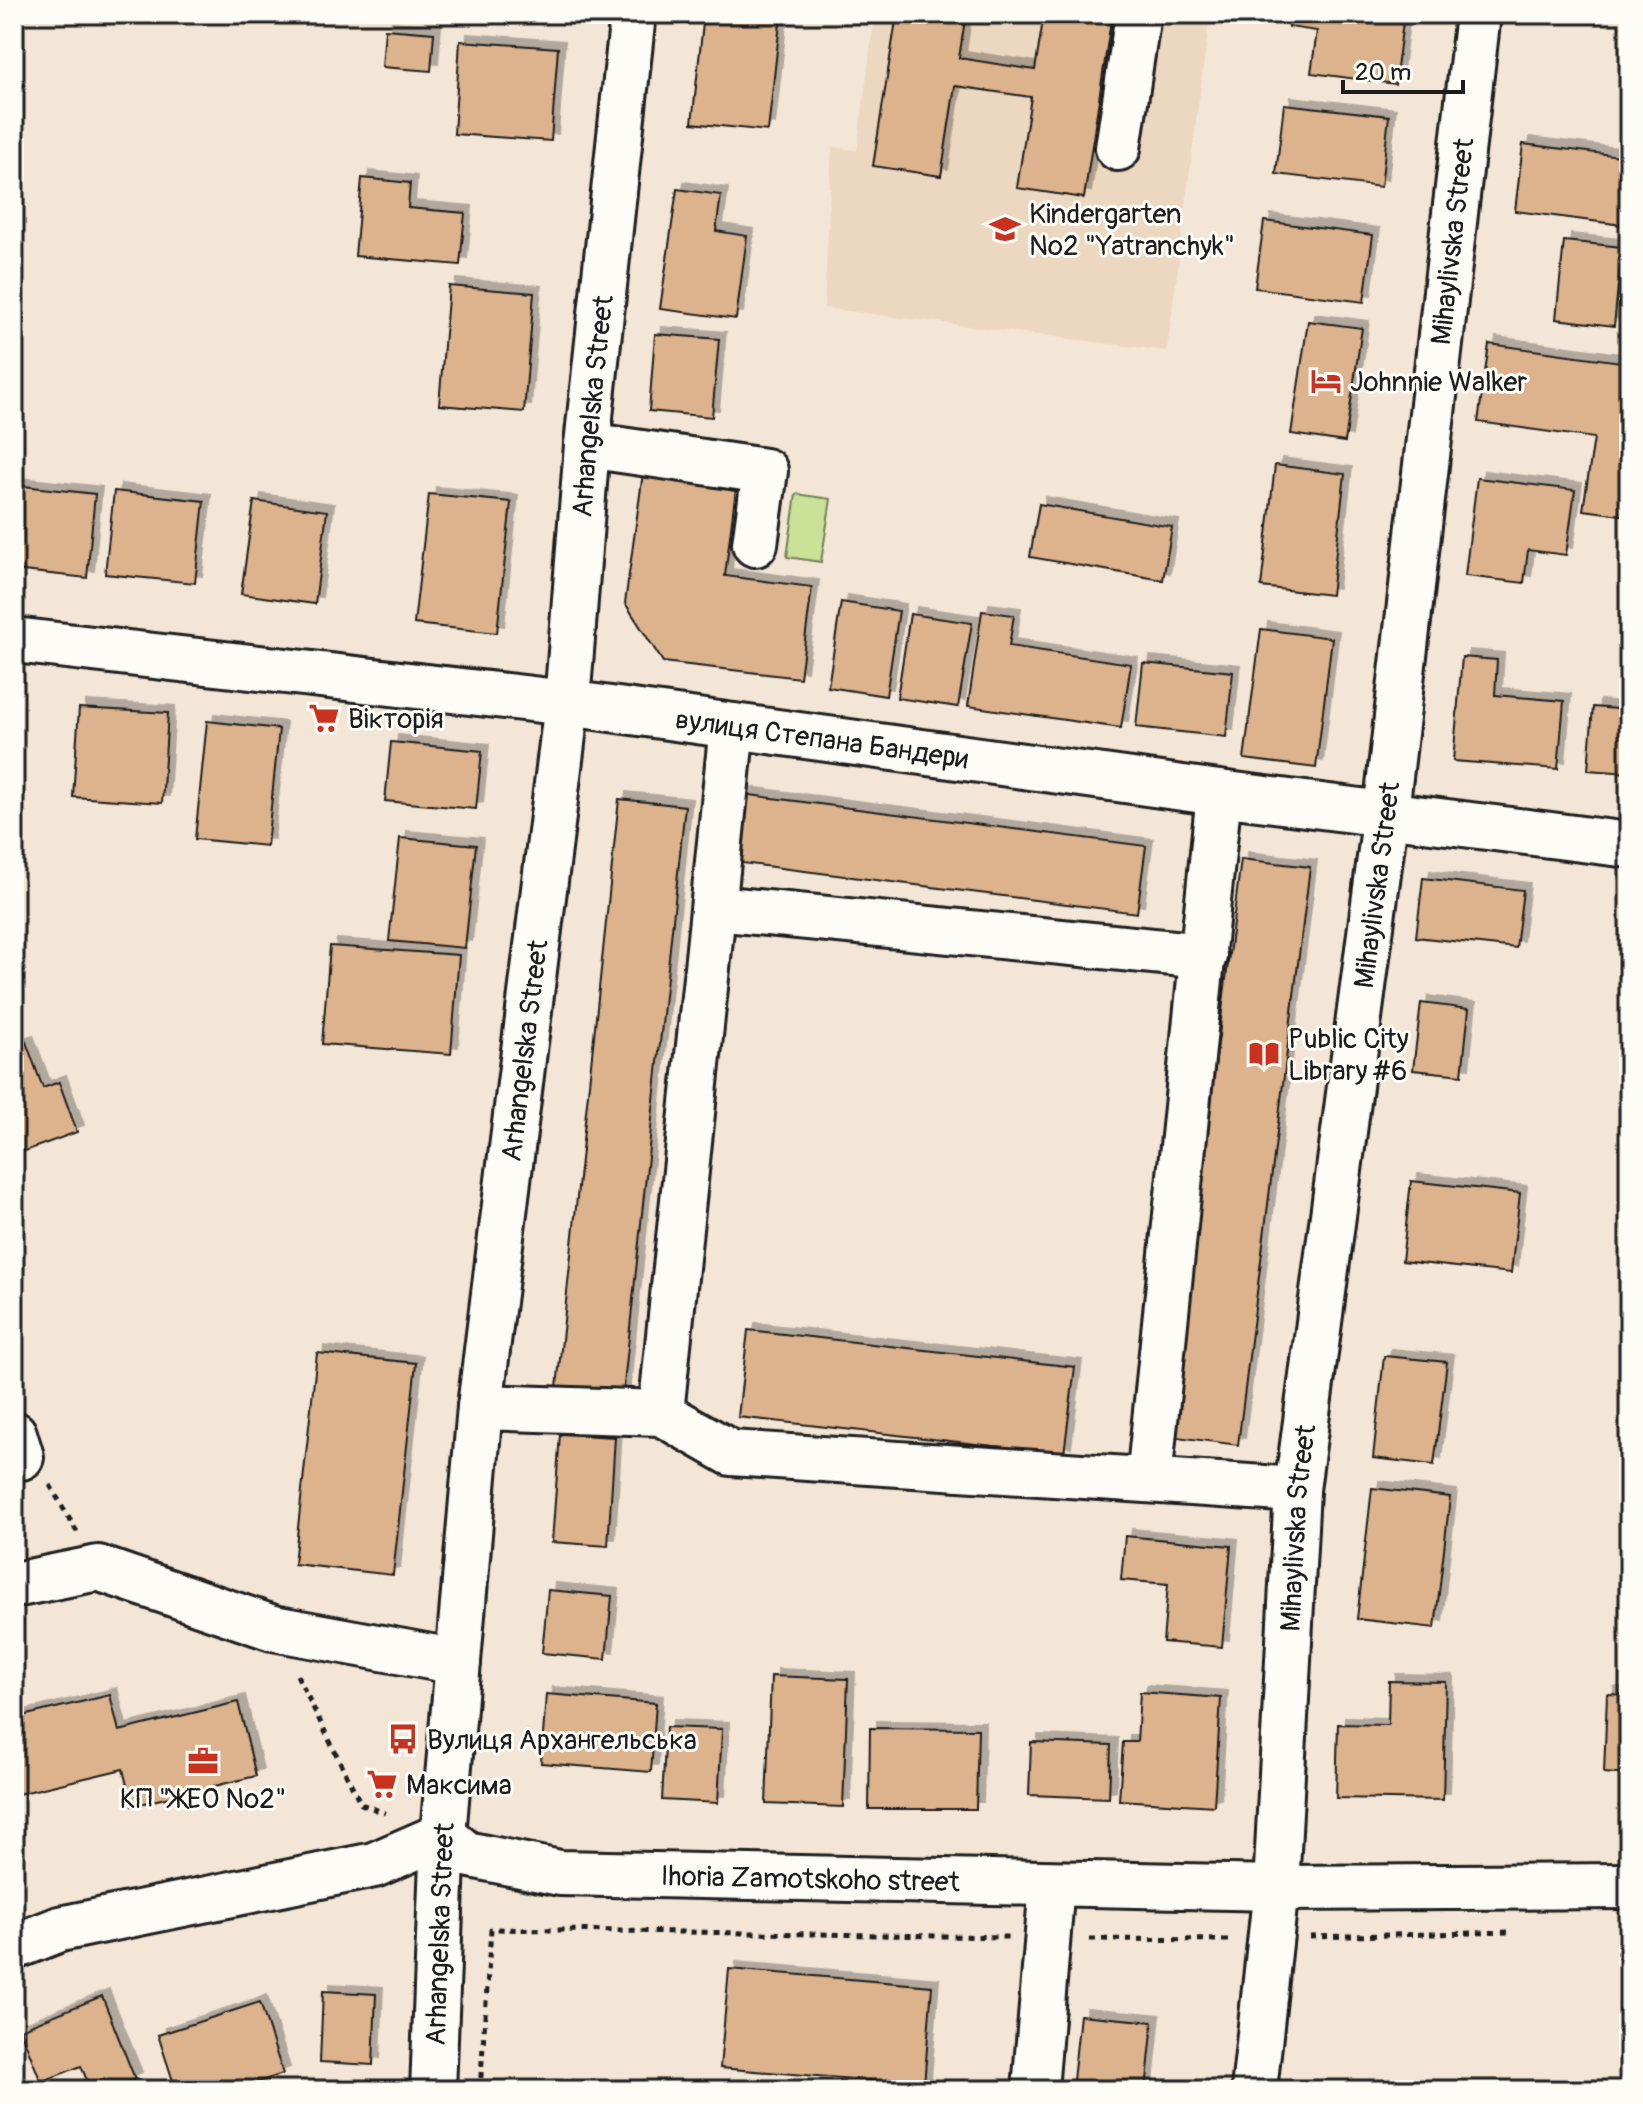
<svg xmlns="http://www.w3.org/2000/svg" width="1643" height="2104" font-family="Pangolin,sans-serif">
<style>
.built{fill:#ecd7c0}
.green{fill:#c9e298;stroke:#727f5a;stroke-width:2}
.building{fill:#dcb38c;stroke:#1c1c1c;stroke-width:2;filter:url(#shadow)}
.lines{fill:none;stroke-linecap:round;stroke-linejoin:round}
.minor-casing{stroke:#1c1c1c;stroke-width:50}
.path{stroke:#1c1c1c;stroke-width:5;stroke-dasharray:6 6;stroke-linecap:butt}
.minor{stroke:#fdfcf7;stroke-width:44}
.labels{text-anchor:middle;stroke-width:6;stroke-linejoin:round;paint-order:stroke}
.poi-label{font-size:28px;fill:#1c1c1c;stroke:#fdfcf7;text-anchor:start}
.street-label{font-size:28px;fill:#1c1c1c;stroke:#fdfcf7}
</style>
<defs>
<filter id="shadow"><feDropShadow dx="7" dy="-7" stdDeviation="0" flood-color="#0004"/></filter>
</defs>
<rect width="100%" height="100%" fill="#f3e6d7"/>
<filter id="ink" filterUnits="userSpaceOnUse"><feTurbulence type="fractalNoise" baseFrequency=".0125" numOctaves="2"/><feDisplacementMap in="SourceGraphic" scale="16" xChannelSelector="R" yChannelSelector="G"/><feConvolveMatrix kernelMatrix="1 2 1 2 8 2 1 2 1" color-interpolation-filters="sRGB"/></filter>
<g filter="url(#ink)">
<!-- built -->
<path class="built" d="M875,14H1210L1167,351L824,308L832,147L857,150Z"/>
<!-- green -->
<path class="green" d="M796,494L831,499L821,562L787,557Z"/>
<!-- building -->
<g class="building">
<path d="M704,14H781L768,131L692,123Z"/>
<path d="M897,14H966L959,58L1035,70L1044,14H1112L1084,198L1017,188L1031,97L955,86L941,176L873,166Z"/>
<path d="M1291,14H1404L1395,84L1311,73L1317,31L1289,27Z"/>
<path d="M385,29L434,33L431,71L382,67Z"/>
<path d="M460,41L558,48L551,141L454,134Z"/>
<path d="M1284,104L1389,116L1381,187L1276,174Z"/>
<path d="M1523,144L1629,157L1623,225L1515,211Z"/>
<path d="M362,178L410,183L408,208L465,213L460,265L355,256Z"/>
<path d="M677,189L721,195L716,231L747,236L736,319L660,309Z"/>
<path d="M1264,221L1373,235L1364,302L1255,288Z"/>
<path d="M1564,241L1622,247L1614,326L1556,319Z"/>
<path d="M449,286L534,293L524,412L439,405Z"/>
<path d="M1308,321L1362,328L1345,442L1291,434Z"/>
<path d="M655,334L719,339L712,417L649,411Z"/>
<path d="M1489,344L1629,363V516L1583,510L1594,438L1478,422Z"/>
<path d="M1275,465L1345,474L1331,595L1261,587Z"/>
<path d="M643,473L736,488L725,576L812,587L800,678L663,662L625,603Z"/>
<path d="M1477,478L1575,490L1566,555L1528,550L1524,583L1465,576Z"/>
<path d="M14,485L95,494L87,578L14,570Z"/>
<path d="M114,491L204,501L195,583L105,574Z"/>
<path d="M429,494L511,502L497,633L414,624Z"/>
<path d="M254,501L327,511L315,604L241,594Z"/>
<path d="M1039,504L1172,527L1163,580L1030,557Z"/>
<path d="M841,602L899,611L886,696L828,687Z"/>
<path d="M982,611L1014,615L1009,646L1131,664L1121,728L968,706Z"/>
<path d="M910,614L972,623L958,707L897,698Z"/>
<path d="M1261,629L1332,638L1316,768L1244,759Z"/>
<path d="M1462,657L1497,660L1495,695L1564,701L1558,769L1453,761Z"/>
<path d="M1143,663L1233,672L1226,737L1136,727Z"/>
<path d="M1593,707L1629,710V773L1588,770Z"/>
<path d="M79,708L168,713L162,803L73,797Z"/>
<path d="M207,721L279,729L267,846L195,839Z"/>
<path d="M391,742L482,751L476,809L385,801Z"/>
<path d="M742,794L1146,846L1137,913L734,862Z"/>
<path d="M619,799L685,806L623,1394L557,1387Z"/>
<path d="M400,838L476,845L465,948L389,941Z"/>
<path d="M1241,859L1310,867L1238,1445L1169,1436Z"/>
<path d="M1423,878L1523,890L1516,948L1416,937Z"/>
<path d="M330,946L459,955L451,1054L322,1044Z"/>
<path d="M1421,1003L1469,1009L1462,1075L1413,1070Z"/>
<path d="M26,1042L43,1088L59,1082L77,1132L14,1155V1046Z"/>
<path d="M1411,1181L1520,1193L1511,1273L1402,1261Z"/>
<path d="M748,1330L1075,1367L1064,1454L738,1417Z"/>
<path d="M317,1353L416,1363L393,1575L294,1564Z"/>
<path d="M1384,1356L1447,1362L1434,1465L1373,1458Z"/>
<path d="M560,1434L615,1437L608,1546L552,1542Z"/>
<path d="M1372,1488L1450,1497L1435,1628L1357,1619Z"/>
<path d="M1125,1536L1231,1546L1222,1647L1163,1642L1168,1584L1121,1580Z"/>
<path d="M548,1590L612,1596L606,1659L542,1653Z"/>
<path d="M771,1676L848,1679L843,1807L766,1804Z"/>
<path d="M1389,1681L1446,1682L1443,1800L1336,1798L1338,1724L1388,1725Z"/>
<path d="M1140,1692L1221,1698L1214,1806L1119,1800L1123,1742H1137Z"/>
<path d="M546,1694L656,1703L651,1772L541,1763Z"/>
<path d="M1607,1694L1629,1695V1775L1604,1773Z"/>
<path d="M110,1695L119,1731L238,1702L256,1776L132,1806L123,1769L14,1795V1718Z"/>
<path d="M666,1727L722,1729L718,1803L662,1800Z"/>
<path d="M870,1728L978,1729L976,1809H869Z"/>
<path d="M1031,1742L1111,1745L1109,1798L1029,1795Z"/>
<path d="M729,1969L932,1986L924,2085L720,2068Z"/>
<path d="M323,1991L376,1994L373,2065L320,2062Z"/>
<path d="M102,1996L135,2079L109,2090H91L81,2066L41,2082L20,2029Z"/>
<path d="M260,2002L283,2074L232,2090H176L158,2035Z"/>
<path d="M1080,2015L1153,2022L1146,2090H1072Z"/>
</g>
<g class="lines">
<!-- minor casing -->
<g class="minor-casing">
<g id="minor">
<path d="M1118,148L1138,14"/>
<path d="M587,445L765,471L755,544"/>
<path id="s1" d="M14,640L567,703L1219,793L1629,845"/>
<path d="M715,908L1204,956"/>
<path d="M480,1407L661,1413L731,1453L1297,1490"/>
<path d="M661,1413L732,726"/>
<path d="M14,1434L21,1457"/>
<path d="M1149,1480L1219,793"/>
<path d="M14,1585L98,1568L273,1628L458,1662"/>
<path id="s2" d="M443,1835L466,1854L560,1873L1276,1888L1629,1886"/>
<path d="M14,1947L60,1929L374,1865L443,1835"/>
<path id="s3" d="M433,2090L443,1835L480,1407L567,703L587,445L633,14"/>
<path d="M1035,2090L1052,1884"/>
<path id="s4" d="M1254,2090L1276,1888L1297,1490L1386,812L1478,14"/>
</g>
</g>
<!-- path -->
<g class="path">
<path d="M50,1485L77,1532"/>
<path d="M297,1675L361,1804L385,1813"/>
<path d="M1310,1937L1512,1932"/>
<path d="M1090,1939L1228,1940"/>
<path d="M480,2090L491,1929L1008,1937"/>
</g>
<!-- minor -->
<use href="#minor" class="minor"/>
</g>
</g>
<!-- icons -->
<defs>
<g id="school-bare" transform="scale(2.4)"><path d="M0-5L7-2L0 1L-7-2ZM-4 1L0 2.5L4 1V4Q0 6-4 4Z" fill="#c8321e" stroke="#fdfcf7" stroke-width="2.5" paint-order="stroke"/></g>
<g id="hotel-bare" transform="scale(2.4)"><path d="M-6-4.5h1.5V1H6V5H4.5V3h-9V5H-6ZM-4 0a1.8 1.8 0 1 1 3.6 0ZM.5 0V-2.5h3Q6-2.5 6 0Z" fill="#c8321e" stroke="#fdfcf7" stroke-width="2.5" paint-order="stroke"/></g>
<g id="supermarket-bare" transform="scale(2.4)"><path d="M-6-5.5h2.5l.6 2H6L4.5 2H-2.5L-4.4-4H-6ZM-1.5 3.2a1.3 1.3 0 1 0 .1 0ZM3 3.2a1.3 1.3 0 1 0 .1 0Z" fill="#c8321e" stroke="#fdfcf7" stroke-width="2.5" paint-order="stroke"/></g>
<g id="library-bare" transform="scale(2.4)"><path d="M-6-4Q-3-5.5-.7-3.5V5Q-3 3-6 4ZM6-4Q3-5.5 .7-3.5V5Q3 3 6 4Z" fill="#c8321e" stroke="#fdfcf7" stroke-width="2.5" paint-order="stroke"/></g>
<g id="bus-bare" transform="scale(2.4)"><path d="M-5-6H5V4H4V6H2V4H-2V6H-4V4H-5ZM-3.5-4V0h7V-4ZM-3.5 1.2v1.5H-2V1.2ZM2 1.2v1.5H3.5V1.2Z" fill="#c8321e" stroke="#fdfcf7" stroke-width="2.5" paint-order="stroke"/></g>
<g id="office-bare" transform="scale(2.4)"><path d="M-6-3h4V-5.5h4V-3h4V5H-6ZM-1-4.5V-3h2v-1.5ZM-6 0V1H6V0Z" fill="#c8321e" stroke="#fdfcf7" stroke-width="2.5" paint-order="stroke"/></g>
</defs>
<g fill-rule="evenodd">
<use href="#school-bare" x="1005" y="229"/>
<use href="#hotel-bare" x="1326" y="381"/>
<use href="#supermarket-bare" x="324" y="718"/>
<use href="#library-bare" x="1264" y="1054"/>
<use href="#bus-bare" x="403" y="1739"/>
<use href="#office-bare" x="203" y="1761"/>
<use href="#supermarket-bare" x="382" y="1784"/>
</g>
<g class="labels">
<!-- poi labels -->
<g class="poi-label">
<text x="1029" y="223">Kindergarten<tspan x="1029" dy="32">№2 "Yatranchyk"</tspan></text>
<text x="1350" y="391">Johnnie Walker</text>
<text x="348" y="728">Вікторія</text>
<text x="1288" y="1048">Public City<tspan x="1288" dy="32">Library #6</tspan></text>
<text x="427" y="1749">Вулиця Архангельська</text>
<text x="406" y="1794">Максима</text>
<text x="203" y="1808" text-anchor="middle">КП "ЖЕО №2"</text>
</g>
<!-- street labels -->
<g class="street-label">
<text dy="10" stroke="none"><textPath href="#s4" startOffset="1860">Mihaylivska Street</textPath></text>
<text dy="10" stroke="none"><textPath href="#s3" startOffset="1692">Arhangelska Street</textPath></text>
<text dy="10" stroke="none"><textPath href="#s1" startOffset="814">вулиця Степана Бандери</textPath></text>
<text dy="10" stroke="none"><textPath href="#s4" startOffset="1212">Mihaylivska Street</textPath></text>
<text dy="10" stroke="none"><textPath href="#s3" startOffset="1044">Arhangelska Street</textPath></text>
<text dy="10" stroke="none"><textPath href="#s4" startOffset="564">Mihaylivska Street</textPath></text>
<text dy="10" stroke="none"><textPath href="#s2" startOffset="376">Ihoria Zamotskoho street</textPath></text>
<text dy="10" stroke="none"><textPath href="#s3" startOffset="156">Arhangelska Street</textPath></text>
</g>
</g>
<!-- margin -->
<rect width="1643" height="2104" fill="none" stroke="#fdfcf7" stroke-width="48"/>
<rect x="24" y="24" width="1595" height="2056" fill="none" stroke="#1c1c1c" stroke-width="3" filter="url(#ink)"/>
<!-- scale -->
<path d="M1343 80v12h120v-12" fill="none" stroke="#1c1c1c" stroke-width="4"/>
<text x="1355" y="80" font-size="24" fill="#1c1c1c" stroke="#fdfcf7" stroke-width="6" paint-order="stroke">20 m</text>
</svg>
